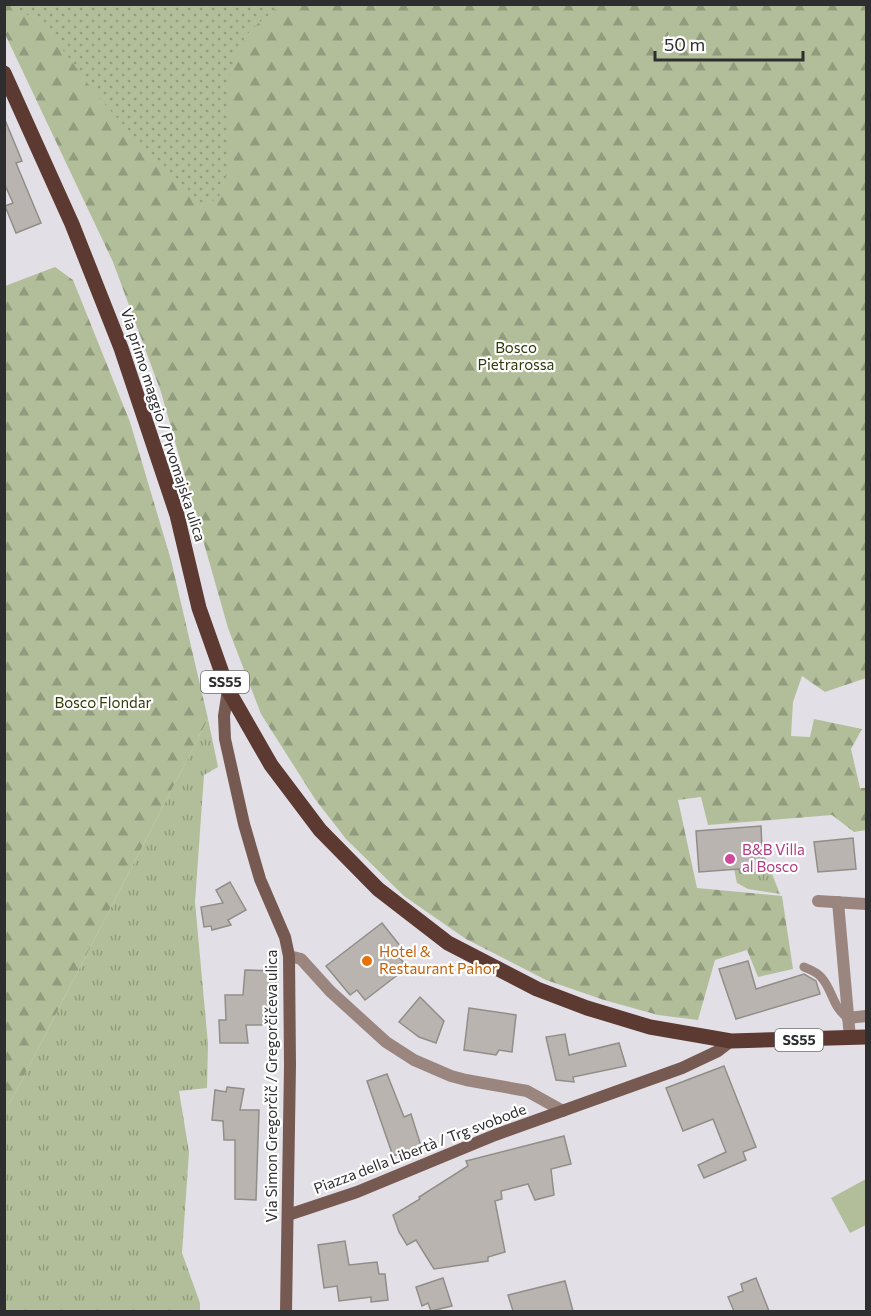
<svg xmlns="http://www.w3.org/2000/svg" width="871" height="1316" font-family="Commissioner,sans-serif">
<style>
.grass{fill:url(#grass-tufts)}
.forest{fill:url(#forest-firs)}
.park{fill:url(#park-dots)}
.garden{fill:#b2be99}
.building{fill:#b9b4b0;stroke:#918d88;stroke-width:1.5}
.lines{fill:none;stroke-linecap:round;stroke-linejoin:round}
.lane{stroke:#9a857f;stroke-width:9}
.street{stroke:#9a857f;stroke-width:12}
.secondary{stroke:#765951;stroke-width:12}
.primary{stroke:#5c3a31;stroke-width:15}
.hotel-dot{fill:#d1479c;stroke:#fff;stroke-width:2}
.food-dot{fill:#e8710a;stroke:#fff;stroke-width:2}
.labels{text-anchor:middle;stroke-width:4.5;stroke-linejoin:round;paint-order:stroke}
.shield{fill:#fff;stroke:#6d6c6d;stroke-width:1.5}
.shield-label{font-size:14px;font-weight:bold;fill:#2e2d2f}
.park-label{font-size:15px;fill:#303c0b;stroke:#fff}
.street-label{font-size:15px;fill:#2e2d2f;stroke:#fff}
.hotel-label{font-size:15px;fill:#b23c85;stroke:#fff;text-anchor:start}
.food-label{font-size:15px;fill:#c56008;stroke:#fff;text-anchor:start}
</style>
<defs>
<pattern id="grass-tufts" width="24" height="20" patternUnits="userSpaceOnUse" patternTransform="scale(1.5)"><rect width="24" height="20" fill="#b2be99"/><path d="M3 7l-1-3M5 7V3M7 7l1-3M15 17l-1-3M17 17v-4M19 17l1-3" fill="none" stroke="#919b7d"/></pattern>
<pattern id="forest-firs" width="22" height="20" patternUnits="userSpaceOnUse" patternTransform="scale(1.5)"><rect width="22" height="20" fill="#b2be99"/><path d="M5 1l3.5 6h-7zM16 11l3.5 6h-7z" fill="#919b7d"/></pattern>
<pattern id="park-dots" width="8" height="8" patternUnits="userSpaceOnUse" patternTransform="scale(1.5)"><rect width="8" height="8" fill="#b2be99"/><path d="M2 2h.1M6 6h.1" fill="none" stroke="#919b7d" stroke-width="1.8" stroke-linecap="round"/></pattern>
</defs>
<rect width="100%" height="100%" fill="#e2e0e6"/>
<!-- grass -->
<g class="grass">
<path d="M208,719L218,767L204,775L195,902L208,1044L207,1088L179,1091L189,1152L182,1253L200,1303V1311H5L4,1107L10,1103Z"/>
<path d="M762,849L780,894L748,889L737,883L734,869H739L740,873L763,872Z"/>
</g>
<!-- forest -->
<g class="forest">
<path d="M5,4L866,5V678L825,692L802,676L793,702L791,736L810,737L814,719L862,729L851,749L860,788H866V830L854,832L832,815L708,825L701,797L678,800L697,888L782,896L793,969L758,977L747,950L715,960L698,1020L658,1015L604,1000L546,980L466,939L404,896L346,839L315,799L261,714L228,628L161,392L113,262L5,34Z"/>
<path d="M55,267L73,280L130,422L171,560L208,719L10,1103L5,1107V286Z"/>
</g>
<!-- park -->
<path class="park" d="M10,5H281C270,15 252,26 244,39C232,58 227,83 227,106C226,133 234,179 216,200L201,202L187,193C159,162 129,132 102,101C73,68 52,23 10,5Z"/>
<!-- garden -->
<path class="garden" d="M866,1179V1225L850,1233L831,1198Z"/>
<!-- building -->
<g class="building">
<path d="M5,120L22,161L16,163L41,223L16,233L5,206L13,203L4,183Z"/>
<path d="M761,826L763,872L740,873L739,869L699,872L696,831Z"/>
<path d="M853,838L856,869L818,872L814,842Z"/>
<path d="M230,882L246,910L228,920L231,925L212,930L211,926L204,927L201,907L223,903L216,890Z"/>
<path d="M382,923L405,952L399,957L404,963V970L365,1000L357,990L350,995L326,966Z"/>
<path d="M748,961L756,989L804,974L816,981L820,994L736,1019L719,969Z"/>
<path d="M245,970L276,971L275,1025H246L248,1043H220L219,1020H226L225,995H243Z"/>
<path d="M420,997L444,1021L436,1043L419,1037L399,1022Z"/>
<path d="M469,1008L516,1015L512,1052L499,1050L496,1055L464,1050Z"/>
<path d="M565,1034L569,1055L619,1043L626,1066L573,1077L574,1082L556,1080L546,1037Z"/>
<path d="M724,1066L756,1147L743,1152L746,1160L704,1178L698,1165L726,1152L713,1119L683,1131L666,1088Z"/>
<path d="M387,1074L404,1117L411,1114L421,1146L393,1156L367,1081Z"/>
<path d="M227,1087L244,1089L240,1110H259L256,1200L235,1199V1140H224L223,1121L212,1120L215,1090L226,1092Z"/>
<path d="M564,1136L571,1164L551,1169L554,1195L535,1200L528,1184L501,1191L502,1199L495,1201L505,1252L488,1257V1261L434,1269L416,1240L407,1245L399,1232L393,1215L420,1199L419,1197L468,1166L466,1161Z"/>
<path d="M345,1241L349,1265L377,1262L379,1274H385L388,1300L371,1302V1297L339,1301L337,1286L324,1288L318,1245Z"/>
<path d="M443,1278L452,1306L431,1311L428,1303L422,1306L416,1287Z"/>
<path d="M756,1278L769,1311H734L728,1297L743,1291L741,1284Z"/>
<path d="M565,1281L573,1311H513L508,1295Z"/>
</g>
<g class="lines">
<!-- lane -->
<path class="lane" d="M804,967C809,969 817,972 821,977C833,990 832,1007 848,1018"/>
<!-- street -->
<g class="street">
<path d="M818,901L866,904"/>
<path d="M838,902L850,1038"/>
<path d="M289,956L301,959L330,991L386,1042L414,1060L451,1076L466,1080L527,1091L563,1111"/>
<path d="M848,1018L866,1016"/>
</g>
<!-- secondary -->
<g class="secondary">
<path d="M228,690L224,716L225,739L244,824L260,879L285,937L289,956L290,1065L286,1312"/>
<path d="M288,1215L357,1192L495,1135L682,1068L718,1051L731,1041"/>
</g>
<!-- primary -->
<path class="primary" d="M4,73L72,224L121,348L177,515L199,608L228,690L271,765L320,830L378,889L448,943L537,989L587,1008L650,1027L731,1041L866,1037"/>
</g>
<!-- markers -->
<circle class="hotel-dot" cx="730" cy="859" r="6"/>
<circle class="food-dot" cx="367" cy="961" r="6"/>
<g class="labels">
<!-- shield labels -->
<g class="shield">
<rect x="201" y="671" width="48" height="22" rx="4.5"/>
<rect x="775" y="1029" width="48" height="22" rx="4.5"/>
</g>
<g class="shield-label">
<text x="225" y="687">SS55</text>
<text x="799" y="1045">SS55</text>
</g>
<!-- park labels -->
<g class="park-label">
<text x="516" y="353">Bosco<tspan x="516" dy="17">Pietrarossa</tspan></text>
<text x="103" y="708">Bosco Flondar</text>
</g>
<!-- street labels -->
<g class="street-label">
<text transform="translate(163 425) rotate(72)" y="5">Via primo maggio / Prvomajska ulica</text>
<text transform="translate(272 1086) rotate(-90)" y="5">Via Simon Gregorčič / Gregorčičeva ulica</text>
<text transform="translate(420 1149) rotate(-21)" y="5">Piazza della Libertà / Trg svobode</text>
</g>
<!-- hotel labels -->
<g class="hotel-label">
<text x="742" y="855">B&amp;B Villa<tspan x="742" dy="17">al Bosco</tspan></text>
</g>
<!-- food labels -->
<g class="food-label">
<text x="379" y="957">Hotel &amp;<tspan x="379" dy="17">Restaurant Pahor</tspan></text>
</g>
</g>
<!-- border -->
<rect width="871" height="1316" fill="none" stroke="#2e2d2f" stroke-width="12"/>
<!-- scale -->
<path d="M655 51v9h148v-9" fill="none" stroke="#2e2d2f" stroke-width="3"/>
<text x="664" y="51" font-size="18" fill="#2e2d2f" stroke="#ffffff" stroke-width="4.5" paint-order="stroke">50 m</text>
</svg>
